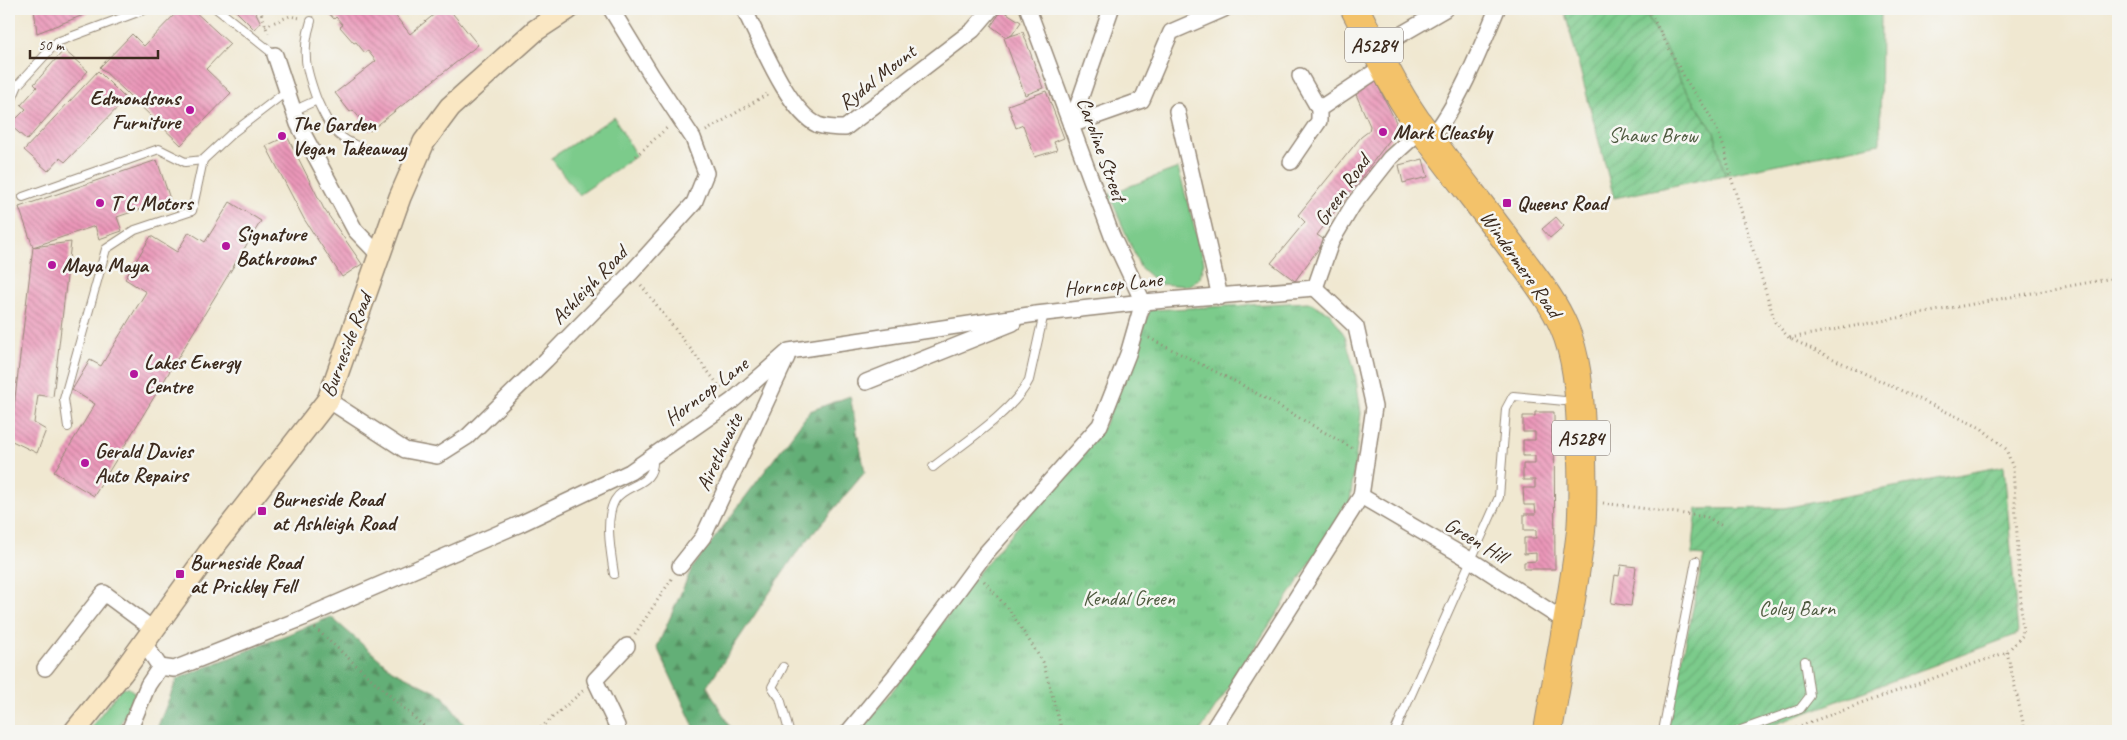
<svg xmlns="http://www.w3.org/2000/svg" width="2127" height="740" font-family="Caveat,sans-serif">
<style>
.grass{fill:#7bcb8b;stroke:#5b7a54}
.forest{fill:url(#forest-firs);stroke:#506c4a}
.park{fill:url(#park-tufts);stroke:#5b7a54}
.garden{fill:url(#garden-furrows);stroke:#5b7a54}
.building{fill:url(#building-back-hatch)}
.lines{fill:none;stroke-linecap:round;stroke-linejoin:round}
.lane-casing{stroke:#968978;stroke-width:10}
.street-casing{stroke:#968978;stroke-width:18}
.secondary-casing{stroke:#968978;stroke-width:24}
.highway-casing{stroke:#968978;stroke-width:30}
.path{stroke:#968978;stroke-width:3;stroke-dasharray:1 4;stroke-linecap:butt}
.lane{stroke:#fff;stroke-width:8}
.street{stroke:#fff;stroke-width:15}
.secondary{stroke:#fae7c3;stroke-width:21}
.highway{stroke:#f3c26a;stroke-width:28}
.poi-dot{fill:#b5179e;stroke:#f6f6f2;stroke-width:2}
.labels{text-anchor:middle;stroke-width:5;stroke-linejoin:round;paint-order:stroke}
.shield{fill:#f6f6f2;stroke:#73675e;stroke-width:1}
.shield-label{font-size:20px;font-weight:bold;fill:#3b2a1e}
.street-label{font-size:21px;fill:#3b2a1e;stroke:#f6f6f2}
.poi-label{font-size:21px;font-weight:bold;fill:#3b2a1e;stroke:#f6f6f2;text-anchor:start}
.park-label{font-size:21px;fill:#4e5a3f;stroke:#f6f6f2}
</style>
<defs>
<pattern id="forest-firs" width="22" height="20" patternUnits="userSpaceOnUse" patternTransform="scale(1.25)"><rect width="22" height="20" fill="#64af77"/><path d="M5 1l3.5 6h-7zM16 11l3.5 6h-7z" fill="#548f61"/></pattern>
<pattern id="park-tufts" width="24" height="20" patternUnits="userSpaceOnUse" patternTransform="scale(1.25)"><rect width="24" height="20" fill="#7bcb8b"/><path d="M3 7l-1-3M5 7V3M7 7l1-3M15 17l-1-3M17 17v-4M19 17l1-3" fill="none" stroke="#6bae78"/></pattern>
<pattern id="garden-furrows" width="10" height="10" patternUnits="userSpaceOnUse" patternTransform="scale(1.25)"><rect width="10" height="10" fill="#7bcb8b"/><path d="M-1 1l2-2M0 10L10 0M9 11l2-2" fill="none" stroke="#6bae78"/></pattern>
<pattern id="building-back-hatch" width="6" height="6" patternUnits="userSpaceOnUse" patternTransform="scale(1.25)"><rect width="6" height="6" fill="#eb97b9"/><path d="M-1 5l2 2M0 0l6 6M5-1l2 2" fill="none" stroke="#c07b96"/></pattern>
</defs>
<rect width="100%" height="100%" fill="#f6f6f2"/>
<filter id="ink" filterUnits="userSpaceOnUse"><feTurbulence type="fractalNoise" baseFrequency=".02" numOctaves="2"/><feDisplacementMap in="SourceGraphic" scale="10" xChannelSelector="R" yChannelSelector="G"/><feConvolveMatrix kernelMatrix="1 2 1 2 8 2 1 2 1" color-interpolation-filters="sRGB"/></filter>
<filter id="wash" filterUnits="userSpaceOnUse"><feTurbulence type="fractalNoise" baseFrequency=".0096" numOctaves="4" result="noise"/><feDisplacementMap in="SourceGraphic" scale="20" xChannelSelector="R" yChannelSelector="G"/><feGaussianBlur stdDeviation="1.12" result="paint"/><feColorMatrix in="noise" values="0 0 0 0 0 0 0 0 0 0 0 0 0 0 0 0 0 1.4 0 .05"/><feComposite in="paint" operator="in"/></filter>
<g filter="url(#wash)">
<rect width="100%" height="100%" fill="#f0e8d1"/>
<!-- grass -->
<g class="grass">
<path d="M1643,9H1881L1880,143L1725,175L1714,132L1681,82L1663,43Z"/>
<path d="M614,117L636,156L579,195L551,158Z"/>
<path d="M1178,168L1204,262L1199,279L1189,286L1159,284L1140,267L1109,194Z"/>
<path d="M122,687L129,688L135,693L117,731H88Z"/>
</g>
<!-- forest -->
<g class="forest">
<path d="M850,396L865,472L795,555L707,686L732,731H696L657,647L692,568L810,411Z"/>
<path d="M331,617L392,670L442,695L469,731H156L177,679Z"/>
</g>
<!-- park -->
<path class="park" d="M1308,302L1330,313L1345,336L1355,372L1361,413L1350,502L1200,731H860L904,676L978,573L1104,426L1150,310Z"/>
<!-- garden -->
<g class="garden">
<path d="M1570,9H1643L1663,43L1681,82L1714,132L1725,175L1614,198L1565,13Z"/>
<path d="M2004,466L2018,634L1757,731H1667L1704,556L1692,555L1697,509L1784,508Z"/>
</g>
<g id="blocks">
<!-- building -->
<g class="building">
<path d="M34,9H99L37,33Z"/>
<path d="M180,9H192L230,44L206,69L231,93L181,145L100,67L132,34L144,46Z"/>
<path d="M234,9H254L261,23L254,29Z"/>
<path d="M325,9H390L410,34L441,9H449L478,45L370,131L353,110L350,112L335,93L376,61L368,51L365,53L356,42L354,43L340,27L343,25L336,17L334,19Z"/>
<path d="M1002,10L1021,22L1012,35L1006,37L991,26Z"/>
<path d="M1023,32L1043,88L1025,95L1004,38Z"/>
<path d="M64,50L88,71L27,140L10,125L26,109L21,105L37,87L34,84Z"/>
<path d="M98,71L126,99L65,162L60,158L48,171L24,150Z"/>
<path d="M1375,80L1396,122L1395,133L1317,235L1325,240L1295,281L1271,263L1305,222L1298,215L1361,137L1369,131L1370,126L1354,90Z"/>
<path d="M1046,91L1064,138L1054,142L1057,150L1035,157L1023,125L1016,128L1008,105Z"/>
<path d="M287,136L324,209L362,264L342,277L304,219L266,146Z"/>
<path d="M1423,159L1428,177L1403,183L1399,165Z"/>
<path d="M157,160L170,199L117,217L122,231L99,239L95,226L33,247L71,242L53,397L38,395L34,423L46,430L37,453L10,440L33,247L19,207Z"/>
<path d="M230,202L261,221L94,496L54,472L95,404L72,390L90,360L101,366L146,292L125,279L151,236L177,252L189,232L205,242Z"/>
<path d="M1556,217L1564,226L1550,238L1542,229Z"/>
<path d="M1535,412H1554L1555,569H1524V562L1536,561V553L1524,554V538H1536V530H1524V514H1536L1535,505H1524L1523,488H1535V480H1523V464H1535V456H1523V440H1535V432H1523V416H1535Z"/>
<path d="M1621,565L1636,567L1631,606L1611,603L1615,575L1619,576Z"/>
</g>
</g>
</g>
<g filter="url(#ink)">
<use href="#blocks" fill-opacity="0" stroke="#968978" stroke-width="1"/>
<g class="lines">
<!-- lane casing -->
<g class="lane-casing">
<g id="lane">
<path d="M217,9L275,55"/>
<path d="M311,21C301,53 306,70 317,100"/>
<path d="M9,106L18,85L57,42L146,9"/>
<path d="M293,111L317,100C330,128 334,137 364,149"/>
<path d="M23,197L159,149L185,162L203,160L231,134L287,91"/>
<path d="M68,427L64,399L106,249L135,230L192,211L203,160"/>
<path d="M933,467C961,445 1014,411 1029,380L1044,313"/>
<path d="M614,574C611,553 604,519 615,500C626,482 656,488 653,456"/>
<path d="M783,667L772,687L780,698L789,731"/>
<path d="M1395,731L1499,497L1506,409L1513,396L1575,402"/>
<path d="M1663,731L1696,561"/>
<path d="M1738,731L1800,709L1810,696L1805,661"/>
</g>
</g>
<!-- street casing -->
<g class="street-casing">
<g id="street">
<path d="M744,9C759,38 788,112 818,125C827,128 836,128 845,128L973,30L991,9"/>
<path d="M1376,49L1445,9"/>
<path d="M275,55L298,124L355,230L379,255"/>
<path d="M1300,76L1319,109"/>
<path d="M1177,111L1220,297"/>
<path d="M1071,125L1142,100L1171,32L1224,9"/>
<path d="M1071,125L1111,9"/>
<path d="M1430,139C1457,108 1481,48 1497,9"/>
<path d="M1291,162L1319,121V109L1385,65"/>
<path d="M1315,288L1331,242L1353,205L1390,158L1422,129"/>
<path d="M866,382L1013,323"/>
<path d="M328,400L405,450L437,456L467,437L546,360L631,273L694,203L706,173L693,138L652,76L611,9"/>
<path d="M1361,496L1472,561L1568,623"/>
<path d="M680,566L703,537L787,357"/>
<path d="M160,667L174,669L303,618L520,524L630,472L732,401L789,351L1036,314L1143,302L1315,288"/>
<path d="M45,668L104,593L154,630"/>
<path d="M129,731L148,685L160,667L144,643"/>
<path d="M617,731V726L595,680L627,646"/>
<path d="M849,731L897,673L985,554L1100,425L1128,354L1143,302L1112,236L1028,9"/>
<path d="M1212,731L1361,496L1374,407L1356,327L1315,288"/>
</g>
</g>
<!-- secondary casing -->
<g class="secondary-casing">
<path id="secondary" d="M75,731L122,673L208,554L328,400L400,197L424,142L450,107L536,30L568,9"/>
</g>
<!-- highway casing -->
<g class="highway-casing">
<path id="highway" d="M1355,9C1376,49 1395,93 1423,130C1454,173 1488,214 1519,257C1535,279 1553,301 1564,327C1578,359 1579,393 1581,428C1582,462 1584,497 1581,531C1573,598 1559,665 1548,731"/>
</g>
<!-- path -->
<g class="path">
<path d="M260,9L268,33"/>
<path d="M1648,9L1687,82L1706,109L1717,130L1725,150L1730,174L1775,322L1789,338L1981,428L2006,449L2013,468L2023,635L2007,652L1785,731"/>
<path d="M265,26L290,16L300,18"/>
<path d="M706,131L769,93"/>
<path d="M636,156L669,126"/>
<path d="M641,285L723,391"/>
<path d="M1149,338L1242,385L1352,448"/>
<path d="M1790,338L2118,277"/>
<path d="M1603,503L1707,517L1724,527"/>
<path d="M984,581L1010,611L1043,662L1062,731"/>
<path d="M315,628L429,731"/>
<path d="M635,634L673,577"/>
<path d="M2007,652L2025,731"/>
<path d="M537,731L584,690"/>
</g>
<!-- lane -->
<use href="#lane" class="lane"/>
<!-- street -->
<use href="#street" class="street"/>
<!-- secondary -->
<use href="#secondary" class="secondary"/>
<!-- highway -->
<use href="#highway" class="highway"/>
</g>
</g>
<!-- markers -->
<g class="poi-dot">
<circle cx="190" cy="110" r="5"/>
<circle cx="1383" cy="132" r="5"/>
<circle cx="282" cy="136" r="5"/>
<circle cx="100" cy="203" r="5"/>
<rect x="1502" y="198" width="10" height="10" rx="2.5"/>
<circle cx="226" cy="246" r="5"/>
<circle cx="52" cy="265" r="5"/>
<circle cx="134" cy="374" r="5"/>
<circle cx="85" cy="463" r="5"/>
<rect x="257" y="506" width="10" height="10" rx="2.5"/>
<rect x="175" y="569" width="10" height="10" rx="2.5"/>
</g>
<g class="labels">
<!-- shield labels -->
<g class="shield">
<rect x="1345" y="27.5" width="58" height="35" rx="4"/>
<rect x="1552" y="420.5" width="58" height="35" rx="4"/>
</g>
<g class="shield-label">
<text x="1374" y="52">A5284</text>
<text x="1581" y="445">A5284</text>
</g>
<!-- street labels -->
<g class="street-label">
<text transform="translate(877 77) rotate(-38)" y="7">Rydal Mount</text>
<text transform="translate(1102 149) rotate(70)" y="7">Caroline Street</text>
<text transform="translate(1342 190) rotate(-55)" y="7">Green Road</text>
<text transform="translate(1521 264) rotate(55)" y="7">Windermere Road</text>
<text transform="translate(1113 284) rotate(-6)" y="7">Horncop Lane</text>
<text transform="translate(589 285) rotate(-46)" y="7">Ashleigh Road</text>
<text transform="translate(346 345) rotate(-69)" y="7">Burneside Road</text>
<text transform="translate(706 391) rotate(-37)" y="7">Horncop Lane</text>
<text transform="translate(719 452) rotate(-65)" y="7">Airethwaite</text>
<text transform="translate(1476 540) rotate(31)" y="7">Green Hill</text>
</g>
<!-- poi labels -->
<g class="poi-label">
<text x="180" y="105" text-anchor="end">Edmondsons<tspan x="180" dy="24">Furniture</tspan></text>
<text x="292" y="131">The Garden<tspan x="292" dy="24">Vegan Takeaway</tspan></text>
<text x="1393" y="139">Mark Cleasby</text>
<text x="110" y="210">T C Motors</text>
<text x="1517" y="210">Queens Road</text>
<text x="236" y="241">Signature<tspan x="236" dy="24">Bathrooms</tspan></text>
<text x="62" y="272">Maya Maya</text>
<text x="144" y="369">Lakes Energy<tspan x="144" dy="24">Centre</tspan></text>
<text x="95" y="458">Gerald Davies<tspan x="95" dy="24">Auto Repairs</tspan></text>
<text x="272" y="506">Burneside Road<tspan x="272" dy="24">at Ashleigh Road</tspan></text>
<text x="190" y="569">Burneside Road<tspan x="190" dy="24">at Prickley Fell</tspan></text>
</g>
<!-- park labels -->
<g class="park-label">
<text x="1653" y="142">Shaws Brow</text>
<text x="1129" y="605">Kendal Green</text>
<text x="1797" y="615">Coley Barn</text>
</g>
</g>
<!-- margin -->
<rect width="2127" height="740" fill="none" stroke="#f6f6f2" stroke-width="30"/>
<!-- scale -->
<path d="M30 50v8h128v-8" fill="none" stroke="#3b2a1e" stroke-width="2.5"/>
<text x="38" y="50" font-size="15" fill="#3b2a1e" stroke="#f6f6f2" stroke-width="4" paint-order="stroke">50 m</text>
</svg>
